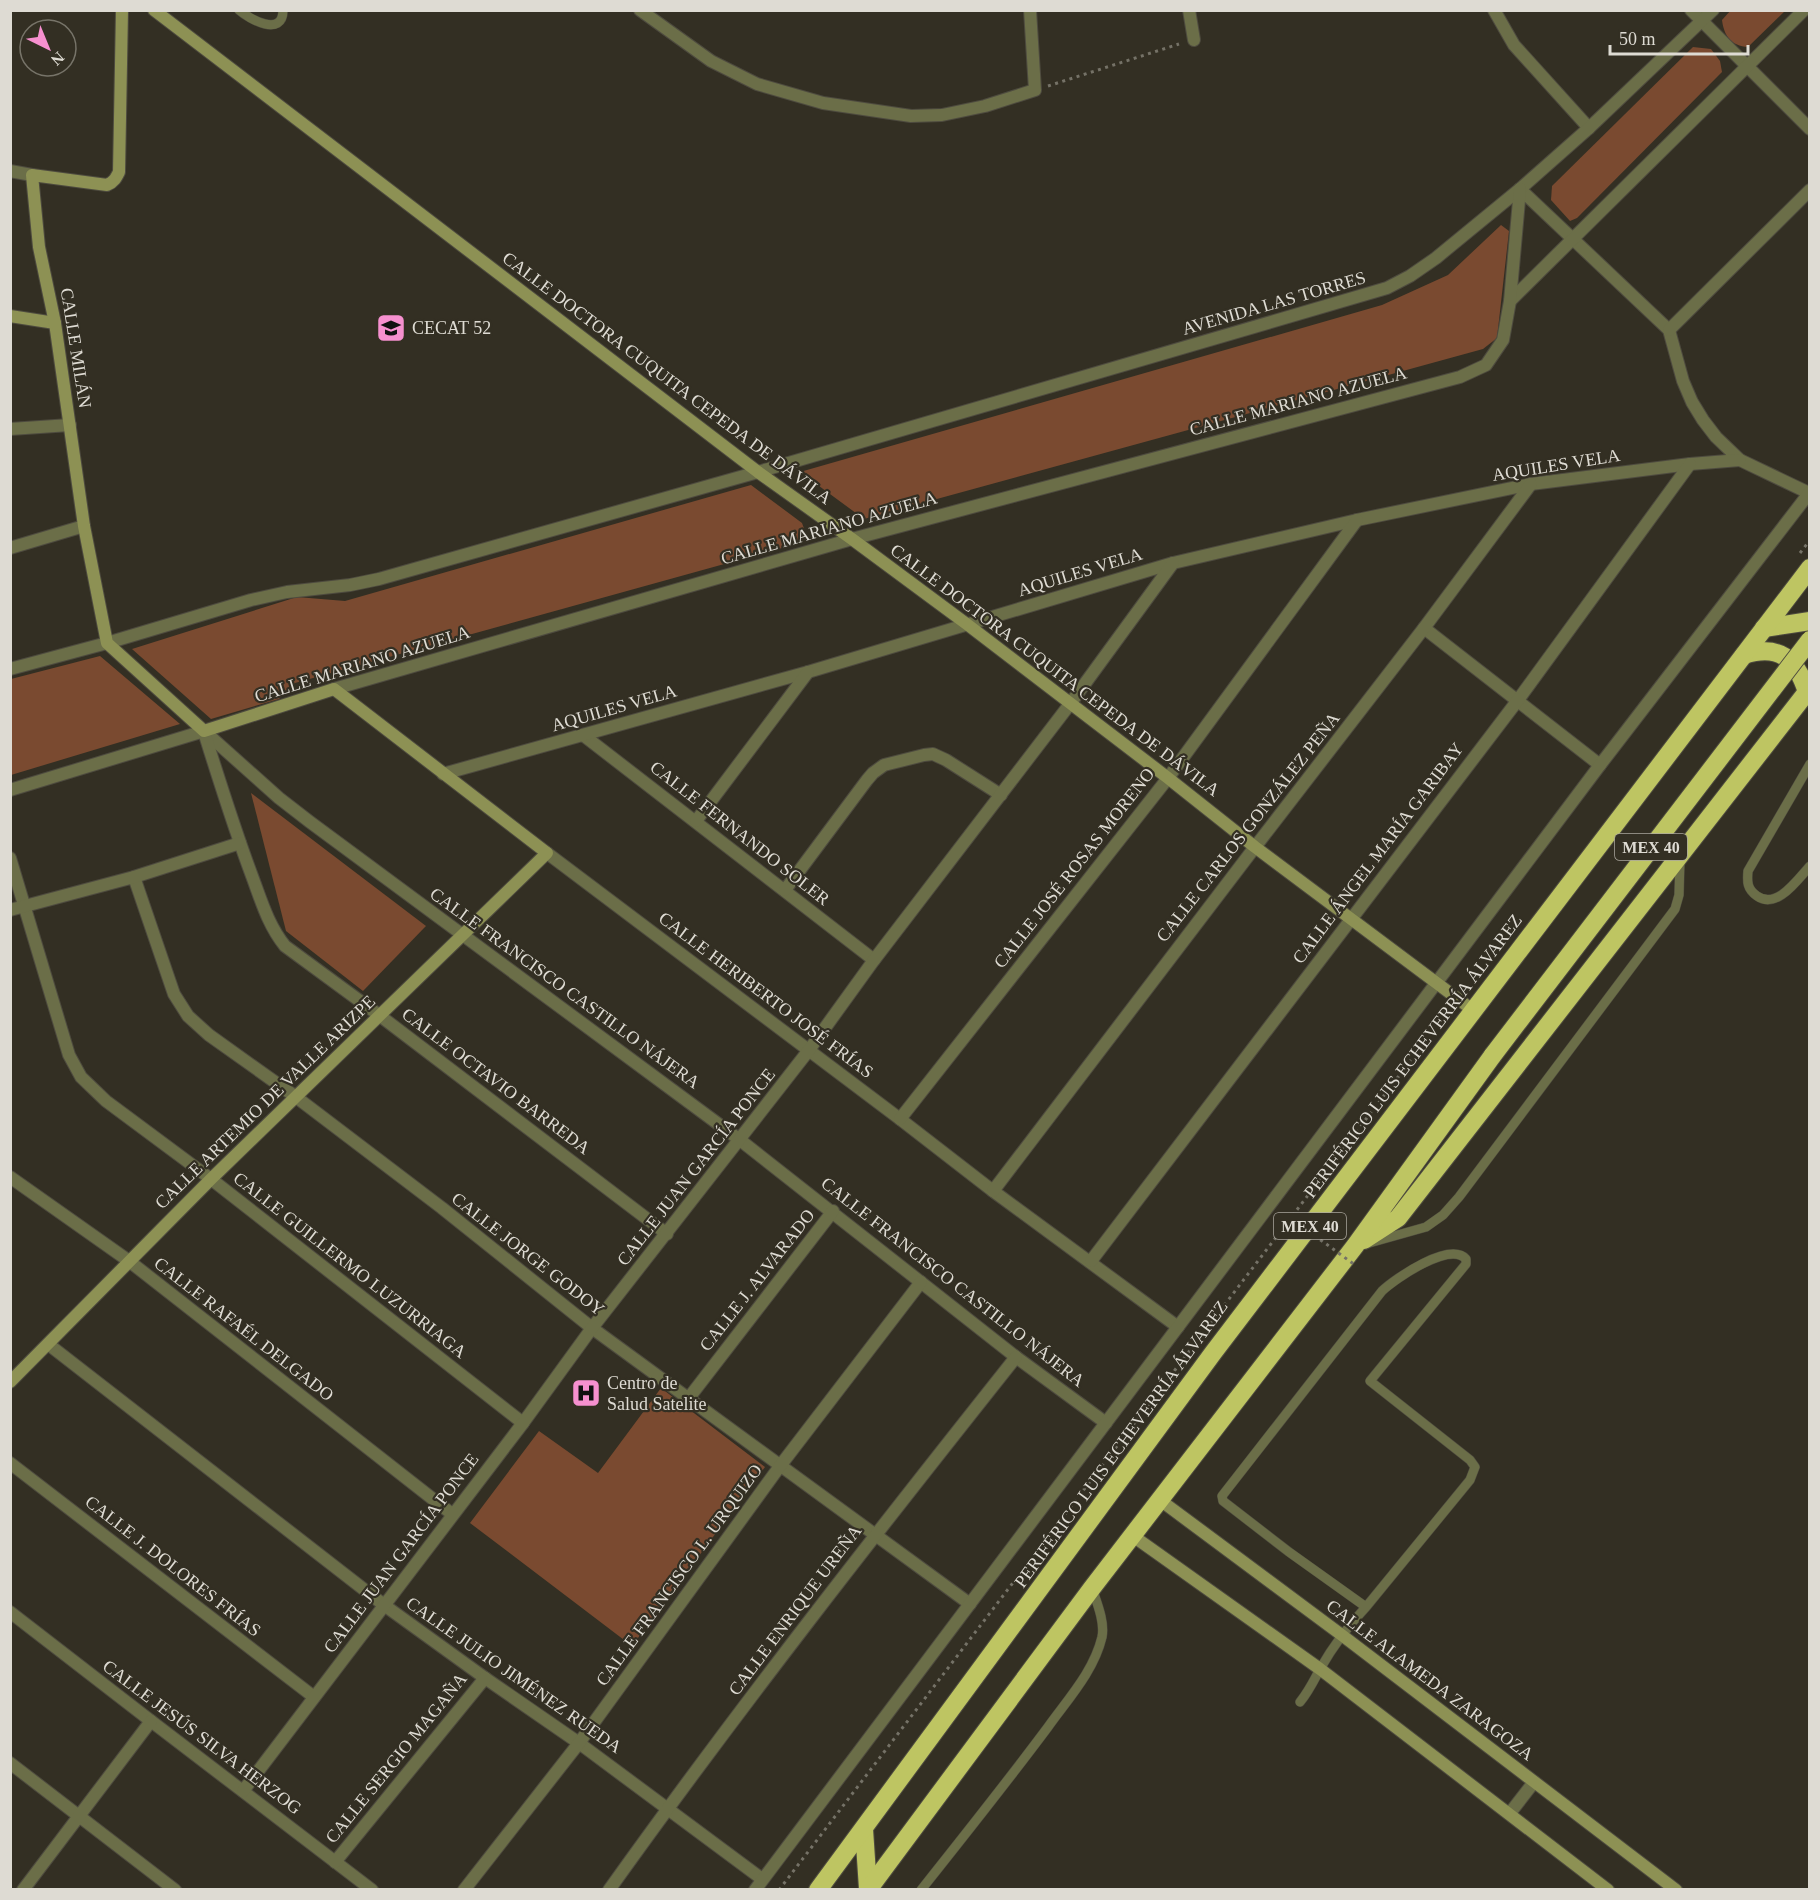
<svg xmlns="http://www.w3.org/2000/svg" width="1820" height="1900" font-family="'Times New Roman',serif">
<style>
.park{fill:#7a4a30}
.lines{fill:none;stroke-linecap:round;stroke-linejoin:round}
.lane-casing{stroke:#4e4b3f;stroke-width:10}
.street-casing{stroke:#4e4b3f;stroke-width:14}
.secondary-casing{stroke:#4e4b3f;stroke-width:14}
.highway-casing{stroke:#4e4b3f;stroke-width:20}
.path{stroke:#757267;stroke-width:3;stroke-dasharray:3 4.5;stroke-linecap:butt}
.lane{stroke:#6b6e48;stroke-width:9}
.street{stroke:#6b6e48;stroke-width:12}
.secondary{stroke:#8d9154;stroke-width:12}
.highway{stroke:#bec562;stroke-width:18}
.highway-bridge-casing{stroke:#4e4b3f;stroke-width:20;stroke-linecap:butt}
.path-bridge{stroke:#757267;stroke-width:3;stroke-dasharray:3 4.5;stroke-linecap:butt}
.highway-bridge{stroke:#bec562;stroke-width:18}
.labels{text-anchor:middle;stroke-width:4.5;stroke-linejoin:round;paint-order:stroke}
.shield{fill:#332f23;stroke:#aba79e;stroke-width:1.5}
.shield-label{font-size:16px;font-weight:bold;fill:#dedbd3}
.street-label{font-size:18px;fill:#dedbd3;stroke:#332f23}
.poi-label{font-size:18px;fill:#dedbd3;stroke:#332f23;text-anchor:start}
</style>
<rect width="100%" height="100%" fill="#332f23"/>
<!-- park -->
<g class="park">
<path d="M1731,10H1785V11L1748,47C1731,46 1724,36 1722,20Z"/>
<path d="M1693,47L1711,49L1720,61L1722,72L1577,218L1570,221L1551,200L1552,186Z"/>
<path d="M1501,225L1509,231L1497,338L1483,349L864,519L800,472L1382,305L1448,275Z"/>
<path d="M751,485L802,523L806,534L800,543L295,683L279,699L211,719L132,649L297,597L345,601Z"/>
<path d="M100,656L180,724L11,775V679Z"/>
<path d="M251,793L426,926L363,991L286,931Z"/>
<path d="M661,1388L765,1467L632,1646L470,1523L539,1431L598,1473Z"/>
</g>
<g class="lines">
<!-- lane casing -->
<g class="lane-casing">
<g id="lane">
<path d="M239,10C249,19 283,38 283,10"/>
<path d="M1810,764L1748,871C1747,882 1747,889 1757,896C1777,910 1797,880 1810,866"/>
<path d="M1369,1243L1426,1227L1443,1215L1459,1197L1675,909L1679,895L1680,860"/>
<path d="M1300,1702C1309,1691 1313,1682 1320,1669C1332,1648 1349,1625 1366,1607L1470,1480L1475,1467L1470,1460L1370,1381L1466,1264V1259C1450,1241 1396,1278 1382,1291L1222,1496L1223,1501L1289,1552L1366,1607"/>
<path d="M921,1890C964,1836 1007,1782 1048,1727C1068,1699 1094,1671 1102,1637C1105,1622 1097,1603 1092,1588"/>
</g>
</g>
<!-- street casing -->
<g class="street-casing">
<g id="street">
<path d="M640,10L711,61L757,84L823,103L911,116L942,115L985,106L1035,90L1030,10"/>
<path d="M1189,10L1194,40"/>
<path d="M1494,10L1514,45L1589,128"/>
<path d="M1691,10L1810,129"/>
<path d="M10,171L32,175"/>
<path d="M1520,189L1669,330L1683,381L1692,402L1703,420L1716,437L1740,460L1809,493"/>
<path d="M1510,301L1804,10"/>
<path d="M1669,330L1810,190"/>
<path d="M10,429L70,425"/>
<path d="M10,548L84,526"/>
<path d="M1424,628L1600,765"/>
<path d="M10,669L107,643L251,600L287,592L350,585L379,579L758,472L1387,288L1410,276L1436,258L1520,189L1589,128L1713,10"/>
<path d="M334,689L852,539L1460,377L1486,365L1503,340L1510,301L1520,189"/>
<path d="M204,731L279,798L310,822L740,1140L1016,1357L1106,1423"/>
<path d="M204,732C219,780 234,828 252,876C261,900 268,925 285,946L379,1015L667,1234"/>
<path d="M583,735L874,960"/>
<path d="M443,774L808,672L1173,563L1357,520L1531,484L1690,464L1740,460"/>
<path d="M10,790L204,731"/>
<path d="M696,821L808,672"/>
<path d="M547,853L900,1119L993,1191L1178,1327"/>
<path d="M10,858L69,1055L81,1077L106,1101L211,1179L523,1423"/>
<path d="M134,877L174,994L188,1016L209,1035L296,1097L442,1208L592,1328L970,1604"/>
<path d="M785,890L867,780L873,773L884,765L924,755L933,754L946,760L1001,795"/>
<path d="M10,910L134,877L240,843"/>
<path d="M900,1119L1168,778L1357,520"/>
<path d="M10,1177L129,1261L452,1514"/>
<path d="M993,1191L1255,847L1424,628L1531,484"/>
<path d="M1091,1261L1518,700L1690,464"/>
<path d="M48,1344L384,1605L485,1678L579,1743L762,1879"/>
<path d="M688,1399L833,1211"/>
<path d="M10,1463L314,1697"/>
<path d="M10,1612L151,1721L372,1890"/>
<path d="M10,1763L175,1890"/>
<path d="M243,1791L523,1423L592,1328L809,1050L874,960L1070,704L1173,563"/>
<path d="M1510,1813L1534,1782"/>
<path d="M335,1862L485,1678"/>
<path d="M23,1890L151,1721"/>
<path d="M464,1890L579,1743L780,1466L921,1282"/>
<path d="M609,1890C739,1708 877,1532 1016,1357"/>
<path d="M755,1890L1600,765L1810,492"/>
</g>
</g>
<!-- secondary casing -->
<g class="secondary-casing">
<g id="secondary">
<path d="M154,10L758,472L852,539L968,625L1168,778L1255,847L1474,1011"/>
<path d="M10,316L55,323"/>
<path d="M10,1382L211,1179L547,853L334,689L204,731L107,643L84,526L55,323L39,247L32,175L107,185C114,182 116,178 119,172L122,10"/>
<path d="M1160,1500L1343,1636L1676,1890"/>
<path d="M1133,1536L1320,1669L1608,1890"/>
</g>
</g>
<!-- highway casing -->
<g class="highway-casing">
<g id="highway">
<path d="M1764,628L1810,621"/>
<path d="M1744,655C1779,644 1796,658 1807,692"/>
<path d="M1364,1240L1398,1218L1810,688"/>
<path d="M864,1829L868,1889"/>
<path d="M818,1890L1213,1353L1810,568"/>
<path d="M868,1890L1092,1588L1355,1246L1493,1055"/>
</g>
</g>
<!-- path -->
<g class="path">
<path d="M1048,86L1179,44"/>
<path d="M1800,553L1810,540"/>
<path d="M779,1890L1411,1060"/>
</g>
<!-- lane -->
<use href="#lane" class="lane"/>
<!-- street -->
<use href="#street" class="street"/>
<!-- secondary -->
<use href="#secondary" class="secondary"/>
<!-- highway -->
<use href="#highway" class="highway"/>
<!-- highway-bridge casing -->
<g class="highway-bridge-casing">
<path id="highway-bridge" d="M1493,1055L1810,640"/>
</g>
<!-- path-bridge -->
<path class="path-bridge" d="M1296,1222L1355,1265"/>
<!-- highway-bridge -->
<use href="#highway-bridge" class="highway-bridge"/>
</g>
<!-- icons -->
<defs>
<g id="school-square" transform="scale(1.5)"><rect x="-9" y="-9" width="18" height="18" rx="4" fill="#f690cf" stroke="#332f23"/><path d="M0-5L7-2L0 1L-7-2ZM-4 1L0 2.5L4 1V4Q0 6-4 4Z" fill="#111"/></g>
<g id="hospital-square" transform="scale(1.5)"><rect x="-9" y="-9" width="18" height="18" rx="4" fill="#f690cf" stroke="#332f23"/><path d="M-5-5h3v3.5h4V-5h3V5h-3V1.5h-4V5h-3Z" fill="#111"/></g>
</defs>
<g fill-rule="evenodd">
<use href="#school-square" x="391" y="328"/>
<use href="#hospital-square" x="586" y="1393"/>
</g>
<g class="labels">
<!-- shield labels -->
<g class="shield">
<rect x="1615" y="834" width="72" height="26" rx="4.5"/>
<rect x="1274" y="1213" width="72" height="26" rx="4.5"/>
</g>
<g class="shield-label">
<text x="1651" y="853">MEX 40</text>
<text x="1310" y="1232">MEX 40</text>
</g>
<!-- street labels -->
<g class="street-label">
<text transform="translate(1274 303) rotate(-16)" y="6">AVENIDA LAS TORRES</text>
<text transform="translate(76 348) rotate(81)" y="6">CALLE MILÁN</text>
<text transform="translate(667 378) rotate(37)" y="6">CALLE DOCTORA CUQUITA CEPEDA DE DÁVILA</text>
<text transform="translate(1298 401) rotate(-15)" y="6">CALLE MARIANO AZUELA</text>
<text transform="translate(1556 465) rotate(-9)" y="6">AQUILES VELA</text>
<text transform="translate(829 528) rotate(-16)" y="6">CALLE MARIANO AZUELA</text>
<text transform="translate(1080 572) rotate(-17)" y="6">AQUILES VELA</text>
<text transform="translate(362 664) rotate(-17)" y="6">CALLE MARIANO AZUELA</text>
<text transform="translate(1055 670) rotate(37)" y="6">CALLE DOCTORA CUQUITA CEPEDA DE DÁVILA</text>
<text transform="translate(614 708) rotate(-16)" y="6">AQUILES VELA</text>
<text transform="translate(1248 827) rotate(-52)" y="6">CALLE CARLOS GONZÁLEZ PEÑA</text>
<text transform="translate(740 833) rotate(38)" y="6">CALLE FERNANDO SOLER</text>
<text transform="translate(1378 853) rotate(-53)" y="6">CALLE ÁNGEL MARÍA GARIBAY</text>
<text transform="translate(1074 868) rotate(-52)" y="6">CALLE JOSÉ ROSAS MORENO</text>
<text transform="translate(565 988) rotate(36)" y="6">CALLE FRANCISCO CASTILLO NÁJERA</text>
<text transform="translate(766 995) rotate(37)" y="6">CALLE HERIBERTO JOSÉ FRÍAS</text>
<text transform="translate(1413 1056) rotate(-53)" y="6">PERIFÉRICO LUIS ECHEVERRÍA ÁLVAREZ</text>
<text transform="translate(496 1081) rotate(37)" y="6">CALLE OCTAVIO BARREDA</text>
<text transform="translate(265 1102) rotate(-44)" y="6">CALLE ARTEMIO DE VALLE ARIZPE</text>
<text transform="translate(696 1167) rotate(-52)" y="6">CALLE JUAN GARCÍA PONCE</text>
<text transform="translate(528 1254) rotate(38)" y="6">CALLE JORGE GODOY</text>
<text transform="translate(350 1265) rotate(38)" y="6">CALLE GUILLERMO LUZURRIAGA</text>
<text transform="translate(757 1280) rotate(-52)" y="6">CALLE J. ALVARADO</text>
<text transform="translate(953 1282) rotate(38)" y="6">CALLE FRANCISCO CASTILLO NÁJERA</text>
<text transform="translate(244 1329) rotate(38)" y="6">CALLE RAFAÉL DELGADO</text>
<text transform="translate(1121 1444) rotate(-54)" y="6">PERIFÉRICO LUIS ECHEVERRÍA ÁLVAREZ</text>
<text transform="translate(401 1553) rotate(-53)" y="6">CALLE JUAN GARCÍA PONCE</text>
<text transform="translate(173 1566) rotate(38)" y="6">CALLE J. DOLORES FRÍAS</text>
<text transform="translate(679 1575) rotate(-54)" y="6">CALLE FRANCISCO L. URQUIZO</text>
<text transform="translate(795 1610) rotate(-53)" y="6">CALLE ENRIQUE UREÑA</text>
<text transform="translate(514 1675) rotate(35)" y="6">CALLE JULIO JIMÉNEZ RUEDA</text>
<text transform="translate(1430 1680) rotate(37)" y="6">CALLE ALAMEDA ZARAGOZA</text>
<text transform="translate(202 1737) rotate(37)" y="6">CALLE JESÚS SILVA HERZOG</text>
<text transform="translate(396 1758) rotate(-51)" y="6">CALLE SERGIO MAGAÑA</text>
</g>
<!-- poi labels -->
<g class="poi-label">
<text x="412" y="334">CECAT 52</text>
<text x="607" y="1389">Centro de<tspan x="607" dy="21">Salud Satelite</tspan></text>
</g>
</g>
<!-- border -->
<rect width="1820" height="1900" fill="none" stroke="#dedbd3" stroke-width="24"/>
<!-- north arrow -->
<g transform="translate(48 48) rotate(137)"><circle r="28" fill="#332f23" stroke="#777469" stroke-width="1.5"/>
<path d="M0-4.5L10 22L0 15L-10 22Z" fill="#f690cf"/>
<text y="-9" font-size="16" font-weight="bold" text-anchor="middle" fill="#dedbd3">N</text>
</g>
<!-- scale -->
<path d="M1610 45v9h138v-9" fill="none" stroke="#dedbd3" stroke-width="3"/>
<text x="1619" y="45" font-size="18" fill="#dedbd3" stroke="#332f23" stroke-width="4.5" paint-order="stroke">50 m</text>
</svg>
